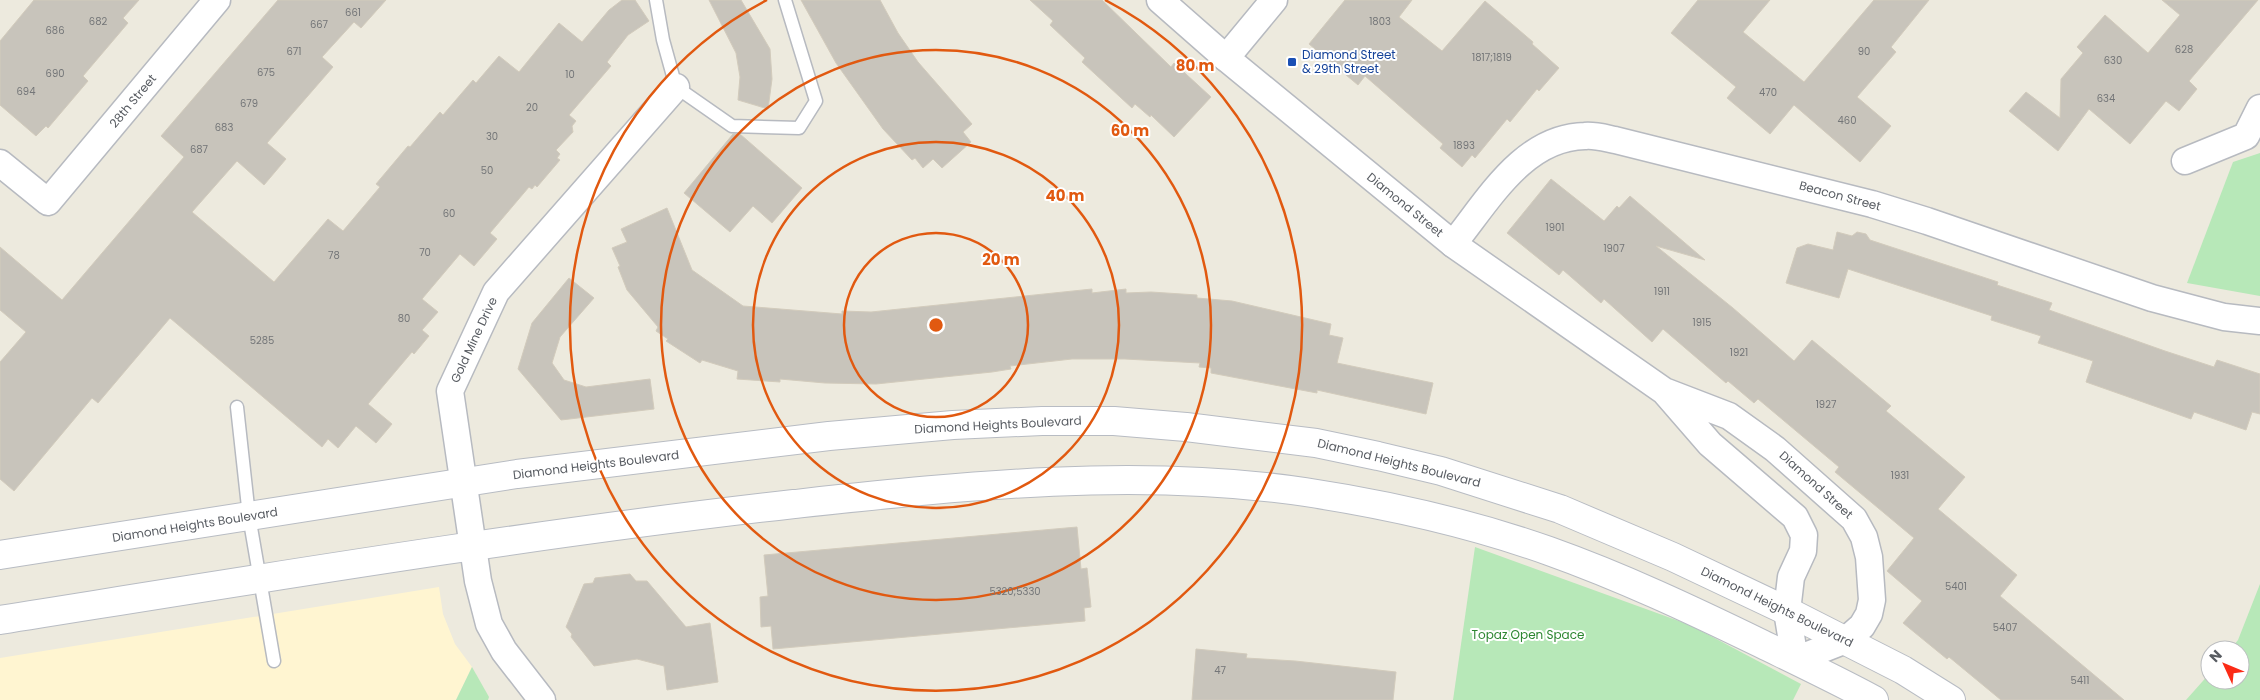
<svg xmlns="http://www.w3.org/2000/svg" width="2260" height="700" font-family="Poppins,sans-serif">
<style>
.commercial{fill:#fff5d1}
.green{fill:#b7e8b8}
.building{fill:#c8c4bb;stroke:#d2cbbc}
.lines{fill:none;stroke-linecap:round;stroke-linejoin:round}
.service-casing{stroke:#b7bac0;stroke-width:15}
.minor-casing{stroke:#b7bac0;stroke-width:29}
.secondary-casing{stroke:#b8bcc3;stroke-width:30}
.service{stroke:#fff;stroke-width:12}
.minor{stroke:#fff;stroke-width:26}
.secondary{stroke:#fff;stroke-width:28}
.ring{fill:none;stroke:#e15910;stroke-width:2.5}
.transit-dot{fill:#1a4fb4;stroke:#fff;stroke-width:2}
.labels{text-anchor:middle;stroke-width:4;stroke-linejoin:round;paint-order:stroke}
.number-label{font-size:10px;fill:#747678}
.transit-label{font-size:12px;fill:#164399;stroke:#fff;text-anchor:start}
.street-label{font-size:12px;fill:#585c62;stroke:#fff}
.park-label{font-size:12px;fill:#2c8630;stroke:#fff}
.centre{fill:#e15910;stroke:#fff;stroke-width:2.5}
.ring-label{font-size:15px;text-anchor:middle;font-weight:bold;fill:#e15910;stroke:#fff;stroke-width:4;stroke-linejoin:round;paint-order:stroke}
</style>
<rect width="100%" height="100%" fill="#edeade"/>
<!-- commercial -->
<path class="commercial" d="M439,587L443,614L455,644L472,667L456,700H0V658Z"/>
<!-- green -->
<g class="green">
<path d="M2260,153V296L2187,283L2233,162Z"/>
<path d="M1475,547L1690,625L1801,684L1793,700H1453Z"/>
<path d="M2260,584V700H2186L2210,673V680H2240V650H2230L2238,640Z"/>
<path d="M472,667L489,697L488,700H456Z"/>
</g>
<!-- building -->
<g class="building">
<path d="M34,0H139L123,18L128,23L83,76L88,81L48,128L46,126L36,136L0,105V41Z"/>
<path d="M278,0H386L361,28L354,22L322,57L333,67L267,143L286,159L264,185L237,161L192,212L274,282L328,219L343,231L380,187L376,184L408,146L410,147L440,112L443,115L473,80L476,83L499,56L519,72L559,23L582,42L609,10L622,0H635L649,21L628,35L607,62L611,66L569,115L576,121L572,126L573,132L556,150L560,154L557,158L560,160L537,187L535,185L532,189L529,187L490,233L497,239L474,266L460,254L422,299L438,312L422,330L429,336L414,354L412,352L368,404L392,424L376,443L356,426L338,448L328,439L322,447L170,318L98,403L92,398L14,491L0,479V362L26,332L0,310V247L62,300L184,157L161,136Z"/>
<path d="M709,0H741L770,49L772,79L768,109L738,100L740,77L736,53Z"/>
<path d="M801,0H880L898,33L918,62L972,124L963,132L971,142L942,168L933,159L923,168L915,158L912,160L883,129L836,63Z"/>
<path d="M1030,0H1102L1171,67L1174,63L1211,97L1174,137L1151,115L1150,117L1135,104L1132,108L1082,62L1085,58L1050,25L1053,21Z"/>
<path d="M1345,0H1412L1399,17L1442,51L1485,1L1533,42L1532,44L1559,68L1539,91L1537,89L1510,122L1507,119L1475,158L1472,155L1462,167L1440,148L1443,144L1365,76L1358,85L1309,44Z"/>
<path d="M1698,0H1770L1743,32L1804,82L1874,0H1929L1891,47L1896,52L1857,97L1891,126L1860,162L1794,105L1770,134L1727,98L1736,87L1671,33Z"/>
<path d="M2162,0H2258L2189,81L2197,89L2179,111L2166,101L2130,144L2089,109L2058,151L2009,111L2026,92L2060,118L2061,79L2083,53L2077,47L2105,15L2148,53L2180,15Z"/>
<path d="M733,134H740L802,188L772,223L753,206L730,232L684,193Z"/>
<path d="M1551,179L1604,221L1617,206L1619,208L1630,196L1705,260L1656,246L1733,308L1794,361L1812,340L1891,406L1886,411L1965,477L1938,509L2017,575L2000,596L2124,700H2001L1949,657L1947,659L1903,623L1922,601L1887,571L1914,538L1835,472L1839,467L1758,399L1754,403L1728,381L1726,383L1663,329L1652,342L1604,299L1601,303L1563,270L1559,275L1507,233Z"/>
<path d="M667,208L692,270L743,306L842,314V311L871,312L1092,289V293L1126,289V293L1151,292L1197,295V298L1232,301L1331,324L1329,335L1343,338L1337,363L1433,383L1426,414L1317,390V393L1211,373V368L1199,367L1200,363L1125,359H1072L1010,366L1011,369L992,372L876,384L825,383L780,379V382L737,379L738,371L702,360L700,363L666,341L668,339L656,331L658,327L627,290L618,267L620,266L612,248L627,242L621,229Z"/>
<path d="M1837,232L1852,236L1857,232L1866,234L1870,240L1998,282L1997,285L2052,303L2049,310L2165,351L2214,367L2217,360L2260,374V414L2252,412L2246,430L2194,412L2191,419L2086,382L2093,361L2038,343L2041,336L1991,320L1992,316L1848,269L1839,298L1786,283L1797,248L1808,244L1833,250Z"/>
<path d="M569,278L594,298L560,337L552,363L564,380L586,387L650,379L654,409L561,420L518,369L532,323Z"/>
<path d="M1077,527L1081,569L1087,568L1091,607L1084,608L1085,621L773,649L771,626L761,627L760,597L768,596L764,555Z"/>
<path d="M630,574L636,581H647L686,627L710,623L718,682L667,690L664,666L637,659L594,666L571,637L572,634L566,627L584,584L593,583L595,578Z"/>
<path d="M1196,649L1247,654L1246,658L1295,661L1396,672L1393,700H1192Z"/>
</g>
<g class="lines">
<!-- service casing -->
<g class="service-casing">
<g id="service">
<path d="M656,0L663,40L676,87L732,126L799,128L816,101L785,0"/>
<path d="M237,407L249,516L274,661"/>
</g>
</g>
<!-- minor casing -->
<g class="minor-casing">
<g id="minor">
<path d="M1160,0L1226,58L1453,244L1664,391L1729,416L1775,449L1854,519L1864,537L1869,557L1872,600L1869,614L1862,626L1846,640L1795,660L1787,611L1791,577L1803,551L1804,535L1795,517L1710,444L1664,391"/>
<path d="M1226,58L1274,0"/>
<path d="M2185,161L2246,136L2260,108"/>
<path d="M0,163L48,202L217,0"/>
<path d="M1453,244C1488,201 1523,137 1585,136C1594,135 1605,138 1615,140L1872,204L1927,221L2152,298L2224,317L2260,321"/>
<path d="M542,700L504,651L489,624L478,581L450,391L496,292L676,87"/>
</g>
</g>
<!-- secondary casing -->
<g class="secondary-casing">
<g id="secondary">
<path d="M0,555L517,474L829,436L953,425L1042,421H1114L1186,427L1316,443L1378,456L1441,471L1560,509L1673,557L1787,611L1903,670L1951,700"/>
<path d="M0,620C264,578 528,534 794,504C963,486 1136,467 1305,492C1384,504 1473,524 1549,551C1622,577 1692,610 1762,644C1799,662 1837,680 1874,700"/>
</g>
</g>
<!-- service -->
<use href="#service" class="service"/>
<!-- minor -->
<use href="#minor" class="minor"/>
<!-- secondary -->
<use href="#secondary" class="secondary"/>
</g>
<!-- distance rings -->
<g class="ring">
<circle cx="936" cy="325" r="92"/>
<circle cx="936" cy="325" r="183"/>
<circle cx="936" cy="325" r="275"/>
<path d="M1105 0A366 366 0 1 1 767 0"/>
</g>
<!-- markers -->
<rect class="transit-dot" x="1287" y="57" width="10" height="10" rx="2.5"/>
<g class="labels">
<!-- number labels -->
<g class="number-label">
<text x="353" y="16">661</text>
<text x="98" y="25">682</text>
<text x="1380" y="25">1803</text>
<text x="319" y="28">667</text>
<text x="55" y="34">686</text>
<text x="2184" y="53">628</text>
<text x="294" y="55">671</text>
<text x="1864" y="55">90</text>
<text x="1492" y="61">1817;1819</text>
<text x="2113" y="64">630</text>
<text x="266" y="76">675</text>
<text x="55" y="77">690</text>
<text x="570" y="78">10</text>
<text x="26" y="95">694</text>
<text x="1768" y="96">470</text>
<text x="2106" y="102">634</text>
<text x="249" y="107">679</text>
<text x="532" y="111">20</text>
<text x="1847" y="124">460</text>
<text x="224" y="131">683</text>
<text x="492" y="140">30</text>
<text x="1464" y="149">1893</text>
<text x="199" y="153">687</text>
<text x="487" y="174">50</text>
<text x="449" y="217">60</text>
<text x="1555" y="231">1901</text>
<text x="1614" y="252">1907</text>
<text x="425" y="256">70</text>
<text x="334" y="259">78</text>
<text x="1662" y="295">1911</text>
<text x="404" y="322">80</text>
<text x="1702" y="326">1915</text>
<text x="262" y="344">5285</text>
<text x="1739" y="356">1921</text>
<text x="1826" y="408">1927</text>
<text x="1900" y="479">1931</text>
<text x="1956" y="590">5401</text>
<text x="1015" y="595">5320;5330</text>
<text x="2005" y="631">5407</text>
<text x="1220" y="674">47</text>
<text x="2080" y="684">5411</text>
</g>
<!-- transit labels -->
<g class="transit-label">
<text x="1302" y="59">Diamond Street<tspan x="1302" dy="14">&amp; 29th Street</tspan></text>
</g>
<!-- street labels -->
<g class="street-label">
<text transform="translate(133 101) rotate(-50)" y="4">28th Street</text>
<text transform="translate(1840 196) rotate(15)" y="4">Beacon Street</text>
<text transform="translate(1405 205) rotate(39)" y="4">Diamond Street</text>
<text transform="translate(474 340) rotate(-65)" y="4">Gold Mine Drive</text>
<text transform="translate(998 425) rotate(-3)" y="4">Diamond Heights Boulevard</text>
<text transform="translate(1399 463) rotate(14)" y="4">Diamond Heights Boulevard</text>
<text transform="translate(596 465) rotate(-7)" y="4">Diamond Heights Boulevard</text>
<text transform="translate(1816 485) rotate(42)" y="4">Diamond Street</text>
<text transform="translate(195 525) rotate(-9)" y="4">Diamond Heights Boulevard</text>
<text transform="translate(1777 607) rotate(26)" y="4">Diamond Heights Boulevard</text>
</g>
<!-- park labels -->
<g class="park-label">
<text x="1528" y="639">Topaz Open Space</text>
</g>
</g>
<circle cx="936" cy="325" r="8" class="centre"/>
<g class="ring-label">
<text x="1195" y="71">80 m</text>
<text x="1130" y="136">60 m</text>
<text x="1065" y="201">40 m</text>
<text x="1001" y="265">20 m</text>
</g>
<!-- north arrow -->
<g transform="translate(2225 665) rotate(314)"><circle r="24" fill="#ffffff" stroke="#bcbec0"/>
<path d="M0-4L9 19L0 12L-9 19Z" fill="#fb2b16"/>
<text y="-8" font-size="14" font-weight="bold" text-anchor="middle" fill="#585c62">N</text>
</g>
</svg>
